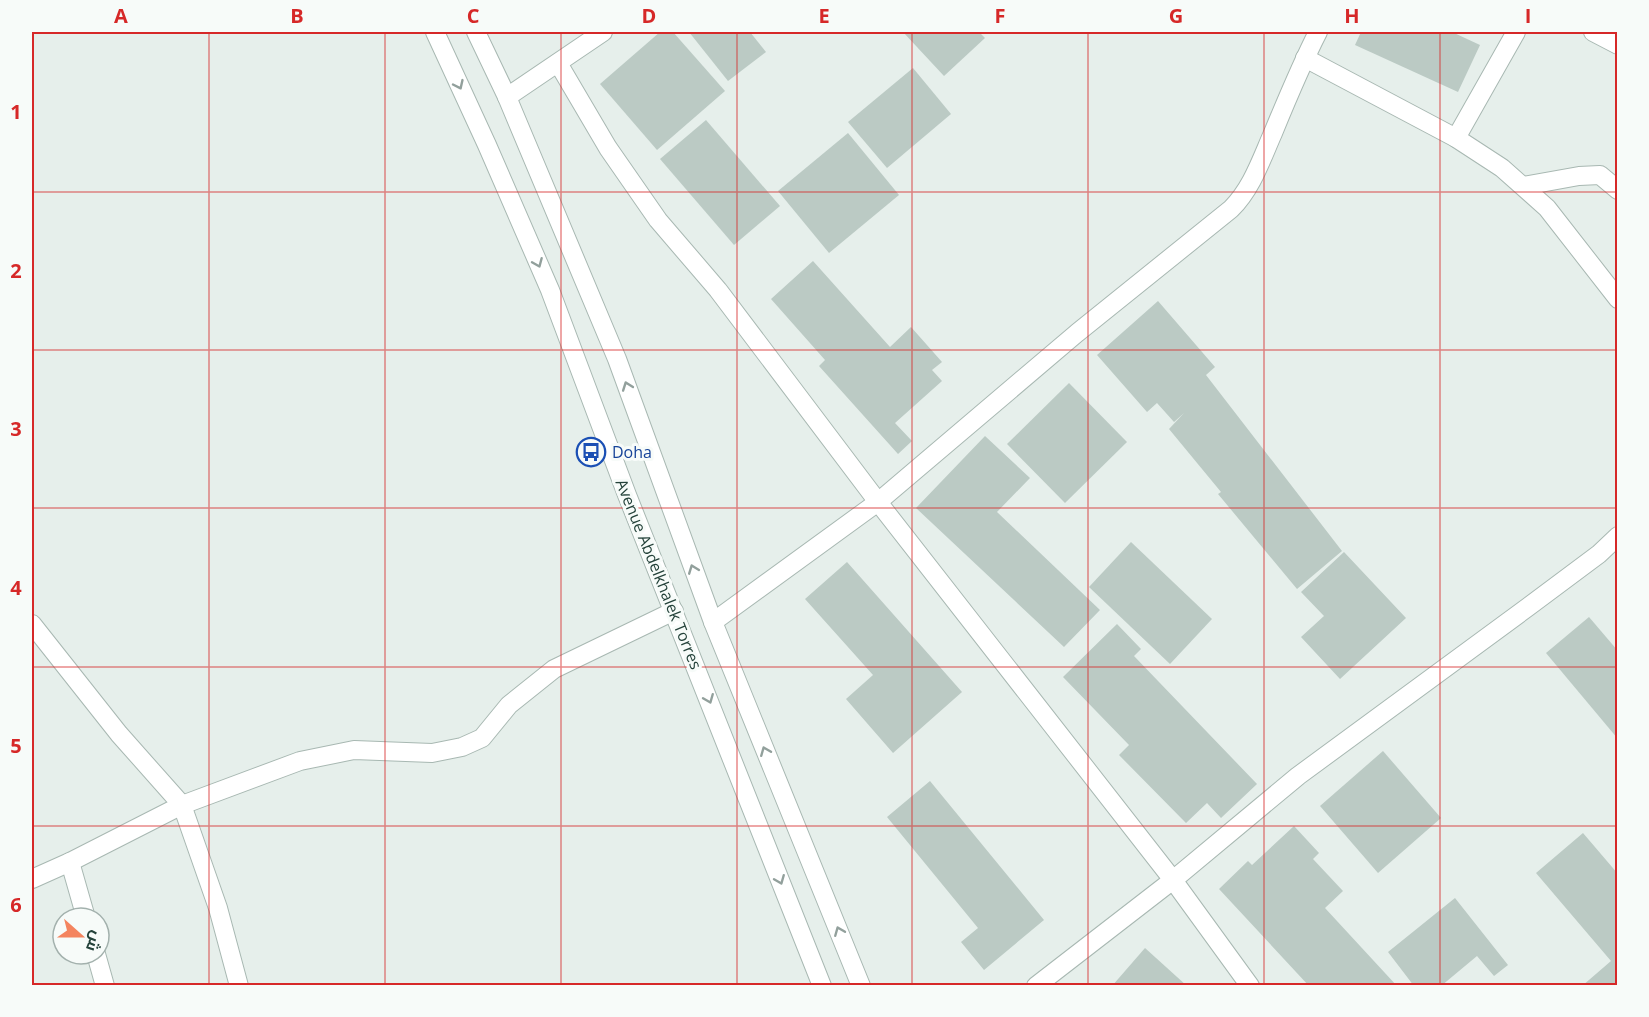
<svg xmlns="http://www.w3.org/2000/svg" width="1649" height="1017" font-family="'Open Sans',Cairo,sans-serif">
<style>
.building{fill:#bbcac4}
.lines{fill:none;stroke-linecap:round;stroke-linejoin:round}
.minor-casing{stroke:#a8b8b2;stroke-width:20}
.minor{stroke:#fff;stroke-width:18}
.oneway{stroke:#92a09c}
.grid{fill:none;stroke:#d62828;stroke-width:1.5;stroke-opacity:0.55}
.labels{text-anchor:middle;stroke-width:6;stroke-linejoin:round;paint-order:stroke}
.transit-label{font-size:16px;fill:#164399;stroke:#f7fbf9;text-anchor:start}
.street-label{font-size:16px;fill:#24423a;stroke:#f7fbf9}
.neatline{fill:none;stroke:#d62828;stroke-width:2}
.grid-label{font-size:20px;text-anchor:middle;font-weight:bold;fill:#d62828}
</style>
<rect width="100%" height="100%" fill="#e6efeb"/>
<!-- building -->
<g class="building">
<path d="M660,32H673L725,91L657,150L600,84Z"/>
<path d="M689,32H750L766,52L728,81Z"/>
<path d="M903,32H979L985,38L944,76Z"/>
<path d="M1361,32H1452L1480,45L1458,92L1355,45Z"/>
<path d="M913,68L951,114L887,168L848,122Z"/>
<path d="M706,120L780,206L734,245L660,159Z"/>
<path d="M848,133L899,195L829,253L778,191Z"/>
<path d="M813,261L890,347L911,327L942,362L932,370L942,381L895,423L912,441L898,454L819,366L825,360L771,299Z"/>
<path d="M1158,301L1215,367L1206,375L1342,551L1297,589L1218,494L1221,492L1169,429L1184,413L1174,422L1157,403L1147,412L1097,355Z"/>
<path d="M1069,383L1127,442L1065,503L1007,444Z"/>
<path d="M985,436L1030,478L997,512L1100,610L1064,647L916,508Z"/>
<path d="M1131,542L1212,619L1170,664L1089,587Z"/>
<path d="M1344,552L1406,618L1340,679L1301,637L1324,616L1301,592Z"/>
<path d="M847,562L962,692L893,753L846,699L873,675L805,599Z"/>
<path d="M1589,617L1618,651V739L1546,653Z"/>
<path d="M1117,624L1141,649L1134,656L1257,784L1221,818L1207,803L1186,823L1119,755L1129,745L1063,677Z"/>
<path d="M1383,751L1441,818L1378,873L1320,806Z"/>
<path d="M930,781L1044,920L984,970L961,942L978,928L887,817Z"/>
<path d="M1294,826L1319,853L1313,859L1343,891L1325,908L1397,986H1309L1219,889L1248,861L1252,865Z"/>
<path d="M1583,833L1618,874V986H1582L1611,961L1536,873Z"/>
<path d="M1455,898L1508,965L1494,976L1477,956L1441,986H1414L1388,952Z"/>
<path d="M1145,948L1187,986H1112Z"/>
</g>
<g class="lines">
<!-- minor casing -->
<g class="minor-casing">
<g id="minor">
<path d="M435,32L487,145L550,290L627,495L822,986"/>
<path d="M476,32L507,97L617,359L713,622L861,986"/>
<path d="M1593,32L1618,45"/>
<path d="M1305,58L1456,138L1502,168L1547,208L1618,299"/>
<path d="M558,63L608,148L658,220L718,290L878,502L1173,880L1250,986"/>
<path d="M507,97L603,32"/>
<path d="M1456,138L1516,32"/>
<path d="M1524,186L1579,176L1600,175L1618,190"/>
<path d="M713,622L878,502L1077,333L1231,209C1252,188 1261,160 1273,133C1287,99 1301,65 1318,32"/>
<path d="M32,624L119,734L182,805L218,908L239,986"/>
<path d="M70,862L86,918"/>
<path d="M32,879L70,862L182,805L300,761L354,750L432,753L462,747L482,738L509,705L554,669L674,611"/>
<path d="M96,954L105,986"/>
<path d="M1036,986L1173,880L1298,776L1528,607L1599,554L1618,536"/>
</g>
</g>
<!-- minor -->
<use href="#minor" class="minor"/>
</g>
<!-- one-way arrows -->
<defs><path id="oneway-chevron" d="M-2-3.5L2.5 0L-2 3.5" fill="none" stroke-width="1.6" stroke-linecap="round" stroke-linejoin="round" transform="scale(1.5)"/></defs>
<g class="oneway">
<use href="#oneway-chevron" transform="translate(459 85) rotate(65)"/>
<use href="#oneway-chevron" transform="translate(538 263) rotate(67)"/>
<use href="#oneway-chevron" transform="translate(627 386) rotate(-110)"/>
<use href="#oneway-chevron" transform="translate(693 569) rotate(-111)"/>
<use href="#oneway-chevron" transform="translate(709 699) rotate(68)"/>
<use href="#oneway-chevron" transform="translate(765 751) rotate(-112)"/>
<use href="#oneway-chevron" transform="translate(780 880) rotate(68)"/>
<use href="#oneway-chevron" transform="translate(839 931) rotate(-112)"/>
</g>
<!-- grid -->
<path class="grid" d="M209,32V986M385,32V986M561,32V986M737,32V986M912,32V986M1088,32V986M1264,32V986M1440,32V986M32,192H1618M32,350H1618M32,508H1618M32,667H1618M32,826H1618"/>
<!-- icons -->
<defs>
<g id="bus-ring" transform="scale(1.5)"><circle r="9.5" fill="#f7fbf9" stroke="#1a4fb4" stroke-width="1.5"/><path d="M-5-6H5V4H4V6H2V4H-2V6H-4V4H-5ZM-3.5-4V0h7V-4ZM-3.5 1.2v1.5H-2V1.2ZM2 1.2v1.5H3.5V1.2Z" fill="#1a4fb4"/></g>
</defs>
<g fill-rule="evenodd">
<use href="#bus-ring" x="591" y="452"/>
</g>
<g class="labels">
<!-- transit labels -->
<g class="transit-label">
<text x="612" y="458">Doha</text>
</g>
<!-- street labels -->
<g class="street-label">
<text transform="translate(659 574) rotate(68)" y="6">Avenue Abdelkhalek Torres</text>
</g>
</g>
<!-- border -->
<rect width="1649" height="1017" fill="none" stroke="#f7fbf9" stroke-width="66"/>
<!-- north arrow -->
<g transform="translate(81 936) rotate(111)"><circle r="28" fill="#f7fbf9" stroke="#a3b1ad" stroke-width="1.5"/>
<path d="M0-4.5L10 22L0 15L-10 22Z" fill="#f4845f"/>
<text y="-9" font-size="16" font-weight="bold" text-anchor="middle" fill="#24423a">ش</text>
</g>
<rect x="33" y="33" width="1583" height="951" class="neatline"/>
<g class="grid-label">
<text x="121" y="23">A</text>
<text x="297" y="23">B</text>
<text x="473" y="23">C</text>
<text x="649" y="23">D</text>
<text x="824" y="23">E</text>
<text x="1000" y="23">F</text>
<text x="1176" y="23">G</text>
<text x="1352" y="23">H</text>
<text x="1528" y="23">I</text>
<text x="16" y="119">1</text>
<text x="16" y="278">2</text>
<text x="16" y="436">3</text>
<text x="16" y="595">4</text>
<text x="16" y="753">5</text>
<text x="16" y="912">6</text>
</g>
</svg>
